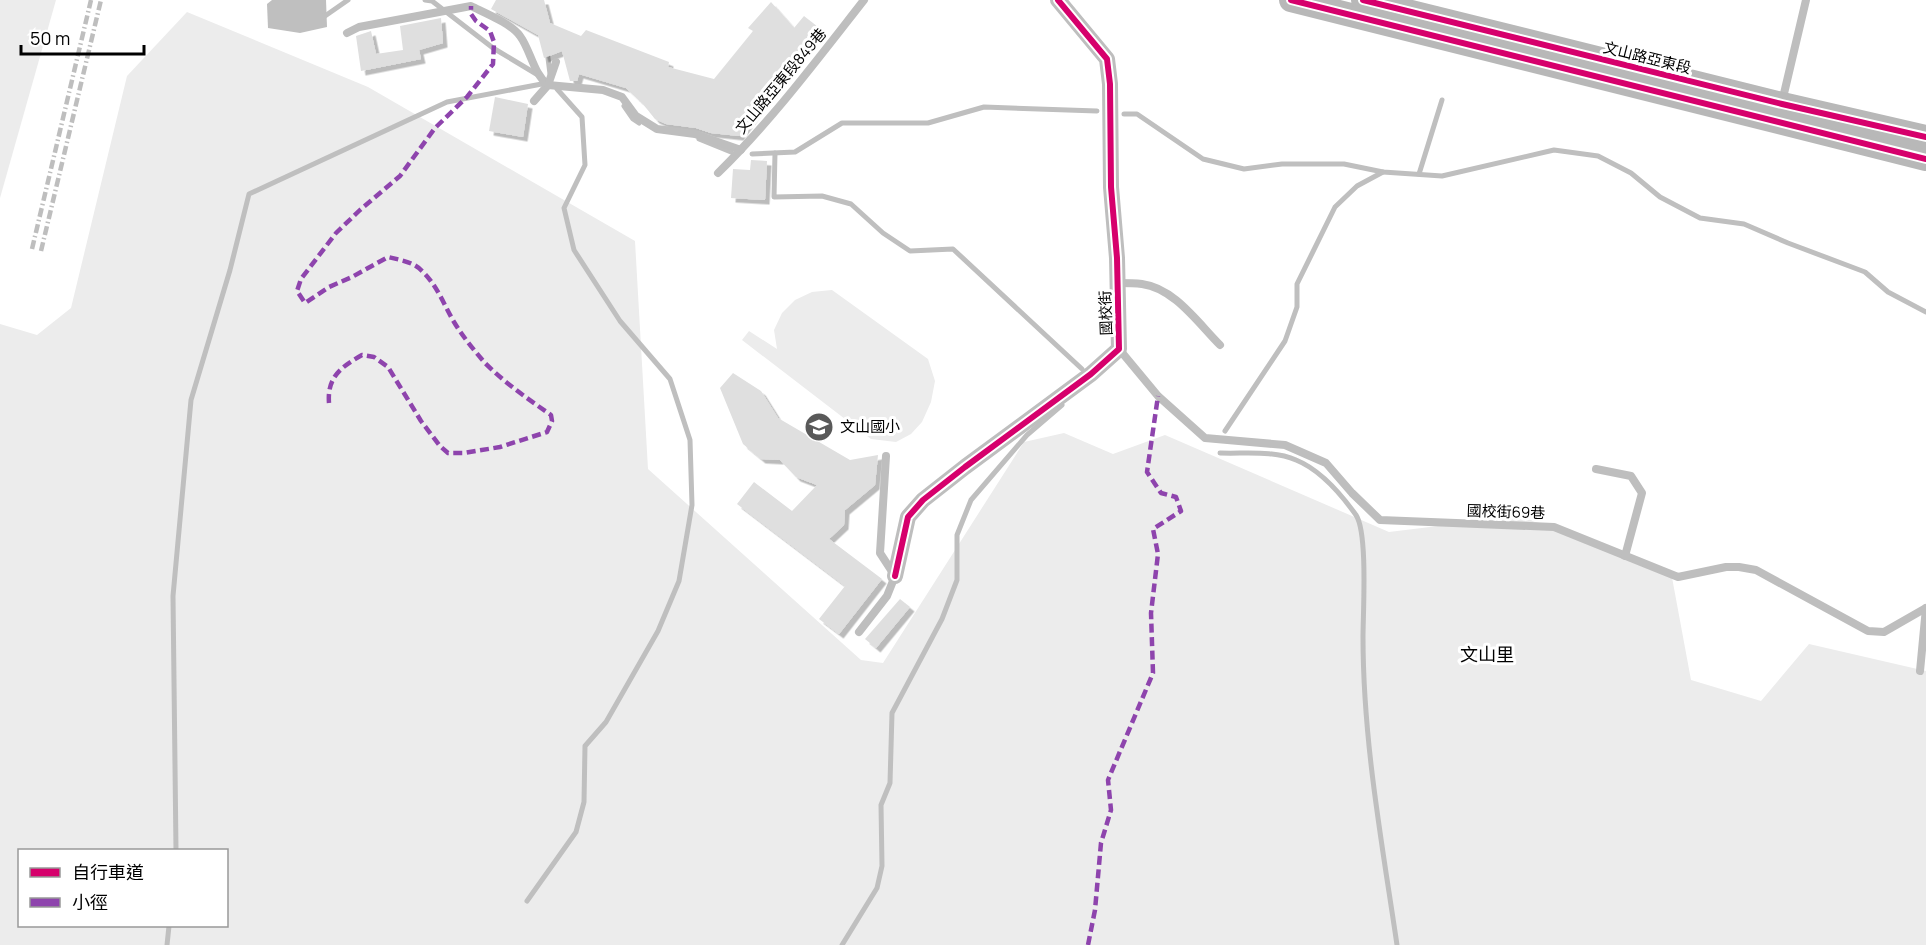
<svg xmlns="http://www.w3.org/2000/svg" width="1926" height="945" font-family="Manrope,'Noto Sans TC',sans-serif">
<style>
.green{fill:#ececec;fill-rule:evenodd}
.water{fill:#bfbfbf}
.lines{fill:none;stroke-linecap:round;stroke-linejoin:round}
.stream{stroke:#bfbfbf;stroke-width:5}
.building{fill:#dfdfdf;filter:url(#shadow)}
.lane{stroke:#bebebe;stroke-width:8}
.street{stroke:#bebebe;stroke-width:16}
.secondary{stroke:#b8b8b8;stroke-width:24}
.rail{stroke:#bebebe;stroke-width:4.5;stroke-dasharray:9 3 1.5 3;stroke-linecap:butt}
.quiet{stroke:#8e44ad;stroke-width:4.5;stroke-dasharray:9 4.5;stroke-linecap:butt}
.cycleway-casing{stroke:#fff;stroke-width:10}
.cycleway{stroke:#d6006c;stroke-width:6}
.labels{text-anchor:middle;stroke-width:6;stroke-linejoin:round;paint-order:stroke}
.street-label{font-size:15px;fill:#000;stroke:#fff}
.poi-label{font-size:15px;fill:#000;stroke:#fff;text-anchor:start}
.quarter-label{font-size:18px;fill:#000;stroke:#fff}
</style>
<defs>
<filter id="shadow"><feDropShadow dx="4.5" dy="4.5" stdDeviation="0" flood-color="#0004"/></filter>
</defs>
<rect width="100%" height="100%" fill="#fff"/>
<!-- green -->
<g class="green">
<path d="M0,0H56L0,198Z"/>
<path d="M187,12L368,87L635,241L648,469L861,660L883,663L1024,442L1064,433L1113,454L1165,435L1389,532L1520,516L1671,572L1691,680L1761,701L1809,644L1926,671V945H0V324L37,335L71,308L127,76ZM20,850H226V926H20Z"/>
<path d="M832,290L928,359L935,381L931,402L922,422L911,434L896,442L871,439L742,340L749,331L777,349L774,330L782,313L795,300L812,292Z"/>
</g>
<!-- water -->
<path class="water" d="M272,0H326L327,27L300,33L268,28L267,4Z"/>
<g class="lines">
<!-- stream -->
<g class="stream">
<path d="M425,0L432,1L493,48L538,75"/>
<path d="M321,17L325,16L348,0"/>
<path d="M547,50L550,74"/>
<path d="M624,106L633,119L639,123"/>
<path d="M1124,114H1137L1203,159L1244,169L1282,164H1344L1383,172L1442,176L1554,150L1598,156L1631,173L1660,197L1700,218L1744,224L1788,243L1865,272L1888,292L1926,312"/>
<path d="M699,139L731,152"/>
<path d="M775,153L774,197L822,196L851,204L883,233L910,251L953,249L1082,369"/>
<path d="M752,154L795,152L842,123H928L984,107L1097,111"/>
<path d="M1419,174L1442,100"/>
<path d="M1225,431L1285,341L1297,307V284L1335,207L1357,186L1383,172"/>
<path d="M1220,453C1244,454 1274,450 1296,460C1321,470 1341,494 1356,515C1368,533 1363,613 1363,637C1363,741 1382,843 1397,945"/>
<path d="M176,850L173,596L191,400L230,270L249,194L447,102L547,83"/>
<path d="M527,901L576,832L584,802L585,746L606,722L658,631L679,581L692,505L690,440L670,379L620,321L574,250L564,208L585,165L582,117L557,89"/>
<path d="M167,945L169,926"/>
<path d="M842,945L877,888L882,866L881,805L890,783L892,713L942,619L957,580V535L971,500L1027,435L1062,405"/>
</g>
</g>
<!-- building -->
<g class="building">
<path d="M496,0H544L550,23L581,36L586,30L669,62L668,67L714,79L753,31L748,28L771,2L794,28L804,16L818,27L739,136L711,133L696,128L666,124L655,119L643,104L626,88L579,74L577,81H570L562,51L544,58L538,35L491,9Z"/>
<path d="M441,18L443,43L419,50L421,59L361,71L356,36L371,31L376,54L403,50L400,26Z"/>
<path d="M495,97L528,104L523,137L489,131Z"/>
<path d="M751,160L767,161L765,200L731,198L733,169L750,170Z"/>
<path d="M733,373L761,391L778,418L850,460L878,455L875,485L845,510L844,525L829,539L882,579L839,634L819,619L845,586L737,504L754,482L792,511L817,485L796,477L780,460L761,459L743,444L720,388Z"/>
<path d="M900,599L910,607L876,648L865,639Z"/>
</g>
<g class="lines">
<!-- lane -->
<g class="lane">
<path d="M347,33L359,27L471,6C485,13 512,24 520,36C531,51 533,73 548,85L534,101"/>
<path d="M556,62L548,85L603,90L622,97L636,116L657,129L695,134L741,150"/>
<path d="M1782,102L1806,0"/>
<path d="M718,173C772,120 817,60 864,0"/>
<path d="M1117,283C1125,283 1134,283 1142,284C1174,288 1198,323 1220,345"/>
<path d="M1119,349L1158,396L1205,438L1285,445L1326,463L1352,493L1380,520L1554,527L1678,577L1726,567H1739L1756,570L1868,631L1884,632L1926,608"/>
<path d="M1596,469L1631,476L1642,493L1625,556"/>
<path d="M859,632L887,596L895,576L880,553L886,456"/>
<path d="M1920,671L1926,608"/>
</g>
<!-- street -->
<path class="street" d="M895,576L908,517L923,500L965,467L1091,374L1119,349L1117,258L1111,187L1110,84L1107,59L1058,0"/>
<!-- secondary -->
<g class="secondary">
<path d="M1291,0L1926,159"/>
<path d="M1363,0L1782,104L1926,137"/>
</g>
<!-- rail -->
<g class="rail">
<path d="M32,249L91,0"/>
<path d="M41,251L101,0"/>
</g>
<!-- quiet -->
<g class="quiet">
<path d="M329,403C327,377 341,367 362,355L374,357L388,367L421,421L440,446L448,453H464L500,447L547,432L552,421L551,415C528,399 505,383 485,363C474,350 463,337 454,322C444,305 437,285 422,271C414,262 400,260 388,257L352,277L329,287L305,303L297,291L301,279L336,233L360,210L400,176L435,128L467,97L493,64L494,42L490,31L476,21L471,14V6"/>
<path d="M1088,945L1095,910L1101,843L1111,810L1108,780L1153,673L1151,613L1158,554L1153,529L1181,511L1176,497L1161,493L1147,472L1158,396"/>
</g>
<!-- cycleway casing -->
<g class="cycleway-casing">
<g id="cycleway">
<path d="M1291,0L1926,159"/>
<path d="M1363,0L1782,104L1926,137"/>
<path d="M895,576L908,517L923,500L965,467L1091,374L1119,349L1117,258L1111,187L1110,84L1107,59L1058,0"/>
</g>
</g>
<!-- cycleway -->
<use href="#cycleway" class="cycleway"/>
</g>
<!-- icons -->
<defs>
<g id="school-disc" transform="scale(1.5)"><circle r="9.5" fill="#595959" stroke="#fff"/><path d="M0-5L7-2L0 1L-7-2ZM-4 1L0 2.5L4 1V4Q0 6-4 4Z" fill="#fff"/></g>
</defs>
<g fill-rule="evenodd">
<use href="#school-disc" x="819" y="427"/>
</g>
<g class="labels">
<!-- street labels -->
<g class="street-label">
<text transform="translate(1647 58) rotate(14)" y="5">文山路亞東段</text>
<text transform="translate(781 81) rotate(-50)" y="5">文山路亞東段849巷</text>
<text transform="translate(1106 313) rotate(-92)" y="5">國校街</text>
<text transform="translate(1506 512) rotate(2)" y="5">國校街69巷</text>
</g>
<!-- poi labels -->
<g class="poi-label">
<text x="840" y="432">文山國小</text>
</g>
<!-- quarter labels -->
<g class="quarter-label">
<text x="1487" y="661">文山里</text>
</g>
</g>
<!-- legend -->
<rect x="18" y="849" width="210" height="78" fill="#ffffff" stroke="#999999" stroke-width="1.5"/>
<rect x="30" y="868" width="30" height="9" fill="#d6006c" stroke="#999999" stroke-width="1.5"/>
<text x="72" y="879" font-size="18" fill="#000000">自行車道</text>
<rect x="30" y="898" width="30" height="9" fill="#8e44ad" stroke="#999999" stroke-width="1.5"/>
<text x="72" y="909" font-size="18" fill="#000000">小徑</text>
<!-- scale -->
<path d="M21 45v9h123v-9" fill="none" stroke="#000000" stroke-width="3"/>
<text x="30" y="45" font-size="18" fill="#000000" stroke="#ffffff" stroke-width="4.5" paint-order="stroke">50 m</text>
</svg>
